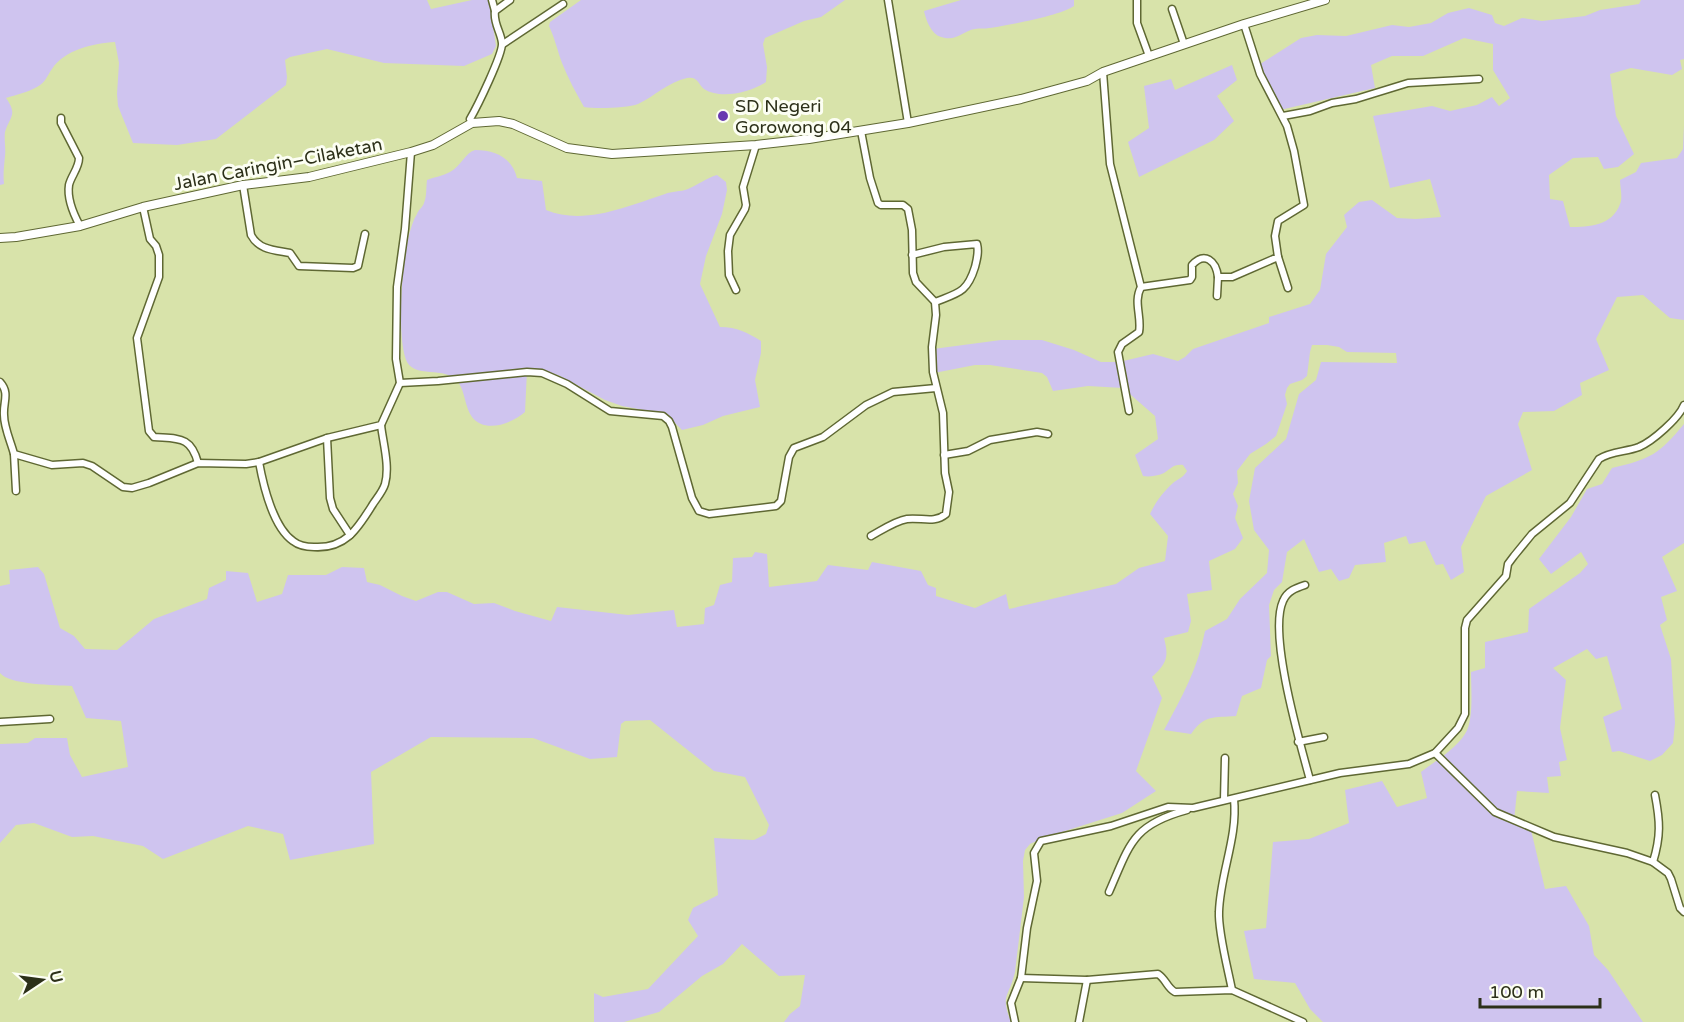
<svg xmlns="http://www.w3.org/2000/svg" width="1684" height="1022" font-family="'Varela Round',sans-serif">
<style>
.green{fill:#cfc4ef}
.lines{fill:none;stroke-linecap:round;stroke-linejoin:round}
.minor-casing{stroke:#5f6833;stroke-width:9}
.tertiary-casing{stroke:#5f6833;stroke-width:10}
.minor{stroke:#fff;stroke-width:6}
.tertiary{stroke:#fff;stroke-width:8}
.poi-dot{fill:#6839b0;stroke:#fcfef3;stroke-width:2}
.labels{text-anchor:middle;stroke-width:6;stroke-linejoin:round;paint-order:stroke}
.poi-label{font-size:18px;fill:#2c3019;stroke:#fcfef3;text-anchor:start}
.street-label{font-size:18px;fill:#2c3019;stroke:#fcfef3}
</style>
<rect width="100%" height="100%" fill="#d8e3aa"/>
<!-- green -->
<g class="green">
<path d="M0,0H427L431,9L472,0H489L496,46L492,54L464,66L384,63L327,49L290,57L285,60L287,77L286,85L216,139L177,145L133,143L118,106L117,94L119,63L115,42C94,43 64,50 52,69C47,76 45,83 37,87C28,92 16,95 6,98C18,115 10,116 5,132C4,140 6,149 5,156C4,167 3,174 4,184L0,185Z"/>
<path d="M581,0H845L821,17L804,21L765,38L763,44L767,67L766,82C751,92 721,100 704,89C698,84 698,76 687,78C668,82 655,96 638,104C628,108 595,109 584,107C576,93 568,78 562,63C557,49 555,39 549,26L550,22Z"/>
<path d="M961,0H1074V6C1059,16 1009,25 989,28C985,29 980,28 975,29C962,31 957,42 941,37C931,34 926,20 924,11Z"/>
<path d="M1641,0H1684V59L1680,60L1682,69L1672,75L1631,68L1610,74L1616,116L1634,154L1618,167L1604,169L1598,157L1573,158L1549,175L1550,199L1563,201L1570,227C1589,227 1612,226 1620,204C1623,198 1620,187 1620,180L1636,172L1641,163L1677,158L1683,149L1684,126V320L1670,318L1643,295L1617,297L1596,339L1609,370L1580,383L1582,395L1554,411L1523,412L1518,424L1532,470L1486,496L1461,547L1464,572L1451,580L1443,564L1436,565L1425,541L1409,544L1406,536L1384,543L1386,562L1355,565L1349,578L1339,581L1331,569L1319,572L1304,539L1287,552L1282,582L1274,590L1269,605L1271,656L1267,660L1261,688L1242,696L1236,716C1214,718 1205,714 1191,734L1164,730C1182,697 1198,668 1205,631L1227,619L1240,599L1267,573L1269,550L1254,530L1249,501L1255,468L1286,439L1299,394L1316,380L1321,362L1397,363L1396,353L1347,352L1339,347L1327,345H1312L1310,352L1307,376L1302,380L1290,384L1287,388L1285,395L1287,404L1276,436L1266,444L1250,454L1237,471L1238,483L1233,494L1238,506L1235,518L1243,538L1235,549L1209,561L1212,590L1187,594L1191,621L1188,632L1164,638C1169,657 1167,663 1152,677L1162,698L1136,771L1156,791L1122,813L1043,838L1030,844L1025,850L1023,861L1024,897L1015,972C1009,998 1000,994 1011,1022H784L790,1014L800,1006L805,975L779,976L742,944L723,964L702,976L659,1012L624,1022H594V993L603,997L648,989L698,936L688,920L693,908L718,895L714,838L754,840L766,834L769,825L745,777L714,771L650,720L625,721L621,724L617,757L590,759L533,738L431,737L371,772L374,844L290,860L283,834L248,826L163,859L143,846L93,836L72,837L34,823L16,825L0,843V744L28,743L35,738H67L70,755L82,777L128,767L121,721L86,718L72,686C56,685 9,685 0,673V586L10,584L9,570L38,567L44,574L60,628L74,636L85,649L117,650L154,619L207,599L209,588L226,580V571L248,573L257,602L282,594L288,575H326L342,567L364,568L367,582L380,585L402,596L416,601L438,592H447L474,604L494,603L515,611L551,621L557,607L628,615L674,610L677,627L704,624L705,608L714,605L720,585L732,582L733,558L752,557L755,552L767,554L769,587L817,581L828,565L868,570L872,562L921,571L928,585L936,588V596L975,608L1006,594L1009,609L1116,584L1139,568L1165,561L1168,536L1150,514C1155,503 1163,492 1173,483C1178,479 1184,477 1187,471L1183,465C1173,464 1171,469 1164,473C1158,476 1148,477 1143,476L1135,455L1158,439L1155,416L1123,388L1088,386L1053,391L1047,377L1042,373L990,365H975L934,373L933,349L1001,340H1042L1074,350L1101,362H1119L1153,354L1178,361L1185,357L1193,349L1269,323V317L1310,304L1320,290L1326,254L1347,227L1344,215L1359,202L1372,200L1397,218L1416,219L1441,217L1430,179L1390,188L1373,116L1432,106L1450,111L1477,105L1492,97L1499,106L1510,98L1493,70V44L1464,38L1423,56H1392L1371,65L1375,88L1280,110L1254,68L1301,38L1317,35L1346,36L1392,25L1409,27L1431,23L1448,13L1469,8L1492,15L1495,23L1504,26L1522,18L1542,21L1585,16L1600,10L1639,4Z"/>
<path d="M1232,65L1237,80L1217,96L1234,121L1214,140L1139,177L1128,142L1149,128L1144,86L1171,79L1175,90Z"/>
<path d="M475,150C496,150 512,158 517,178L542,181L546,210C584,226 628,206 665,194C672,191 680,192 688,189C698,185 706,178 717,175L726,182L727,190L722,214L706,256L700,284L720,327C737,327 748,333 761,341V353L755,380L760,407L723,416L703,425L682,430L666,414L622,406L605,400L558,375L527,371L525,412C513,423 485,434 472,417C466,409 465,396 461,387C451,363 417,380 407,362C396,340 402,260 409,235C411,228 413,220 417,214C418,210 423,207 424,203C427,196 426,187 427,180C434,177 443,176 450,172C461,166 465,153 475,150Z"/>
<path d="M1684,424V543L1662,557L1677,591L1661,597L1667,620L1660,625L1671,659L1675,723L1673,743L1662,755L1650,761L1619,751L1612,752L1603,717L1622,709L1607,656L1596,659L1587,649L1553,668L1566,680L1560,728L1567,760L1559,762L1561,776L1547,777L1549,793L1517,791L1514,821L1531,830L1545,889L1566,886L1589,926L1594,955L1608,970L1643,1022H1323L1310,1009L1295,983L1254,979L1244,931L1266,928L1273,842L1309,839L1349,823L1345,790L1382,781L1397,807L1427,798L1421,772C1435,761 1455,750 1465,734C1474,721 1471,688 1471,672L1485,668V642L1528,632L1529,609L1580,573L1588,564L1581,552L1551,574L1539,559L1571,517L1587,489L1602,484L1612,468C1651,459 1659,454 1684,424Z"/>
</g>
<g class="lines">
<!-- minor casing -->
<g class="minor-casing">
<g id="minor">
<path d="M492,0L495,11"/>
<path d="M888,0L908,123"/>
<path d="M1137,0V23L1149,56"/>
<path d="M1172,9L1184,44"/>
<path d="M503,44L563,4"/>
<path d="M1103,72L1110,164L1141,287C1133,302 1142,317 1139,332L1122,344L1118,352L1129,411"/>
<path d="M1283,116L1310,111L1332,103L1356,99L1408,83L1479,79"/>
<path d="M61,118V123L79,158C79,168 71,176 69,185C67,198 74,215 80,226"/>
<path d="M470,119C477,107 503,54 502,43C501,32 493,23 495,11L510,0"/>
<path d="M861,131L870,178L878,203L881,205H903L908,209L912,230L913,273L916,282L935,302L936,315L932,347L933,372L943,413L945,473L949,492L946,514C934,524 921,517 907,519C895,521 882,530 871,536"/>
<path d="M243,185L251,235C259,250 274,250 290,253L299,266L353,268L358,266L365,234"/>
<path d="M143,207L150,239L156,246L159,255V277L137,338L149,431L154,437C179,439 191,436 198,463"/>
<path d="M912,255L944,247L977,244C979,252 977,259 975,267C967,293 958,293 935,302"/>
<path d="M1278,257L1288,288"/>
<path d="M1141,287L1190,280L1192,277V265C1205,251 1216,261 1218,277H1232L1278,257L1275,236L1278,221L1304,205L1294,151L1287,126L1260,74L1244,24"/>
<path d="M736,290L729,275L728,251L730,235L745,209L746,205L743,187L756,145"/>
<path d="M1217,296L1218,277"/>
<path d="M0,382C10,393 3,402 4,415C4,428 11,442 14,454L52,465L83,463L92,466L123,487L132,488L149,483L198,463L246,464L259,462L327,438L381,425L400,383L396,359L397,287L405,229L411,152"/>
<path d="M400,383L438,381L527,372L542,373L567,384L610,411L663,416L669,421L672,427L692,498L699,511L709,514L776,506L781,501L789,457L794,448L823,437L866,405L893,392L936,388"/>
<path d="M327,438L330,498L333,509L350,535"/>
<path d="M14,454L16,491"/>
<path d="M944,455L968,451L990,440L1037,432L1048,434"/>
<path d="M259,462C263,484 273,527 293,541C298,545 307,547 314,547C346,549 358,528 373,504C377,498 383,491 385,484C390,466 383,443 381,425"/>
<path d="M1305,585C1296,588 1287,591 1283,601C1268,634 1300,743 1310,780"/>
<path d="M0,722L50,719"/>
<path d="M1298,742L1324,737"/>
<path d="M1435,753L1495,812L1554,837L1627,853L1653,862L1668,873L1671,879L1680,908L1684,912"/>
<path d="M1224,800L1225,758"/>
<path d="M1653,862C1661,836 1660,821 1655,795"/>
<path d="M1109,892C1130,844 1132,825 1187,810"/>
<path d="M1021,978L1087,980L1158,974C1166,979 1167,988 1175,992L1232,990L1303,1022"/>
<path d="M1232,990C1228,969 1218,932 1219,912C1220,874 1238,837 1234,799"/>
<path d="M1015,1022L1011,1003L1021,978L1027,928L1037,881L1034,853L1041,841L1111,826L1168,807L1193,808L1340,773L1409,764L1435,753L1458,728L1465,714V628L1467,620L1506,576L1508,564L1514,556L1532,534L1570,503L1599,459C1611,451 1626,452 1639,447C1653,441 1679,418 1684,405"/>
<path d="M1079,1022L1087,980"/>
</g>
</g>
<!-- tertiary casing -->
<g class="tertiary-casing">
<path id="tertiary" d="M0,238L16,237L80,226L143,207L243,185L309,177L411,152L433,145L472,123L499,121L513,124L567,148L612,154L756,145L809,139L908,123L1021,99L1087,81L1103,72L1244,24L1325,0"/>
</g>
<!-- minor -->
<use href="#minor" class="minor"/>
<!-- tertiary -->
<use href="#tertiary" class="tertiary"/>
</g>
<!-- markers -->
<circle class="poi-dot" cx="723" cy="116" r="6"/>
<g class="labels">
<!-- poi labels -->
<g class="poi-label">
<text x="735" y="112">SD Negeri<tspan x="735" dy="21">Gorowong 04</tspan></text>
</g>
<!-- street labels -->
<g class="street-label">
<text transform="translate(278 164) rotate(-11)" y="6">Jalan Caringin–Cilaketan</text>
</g>
</g>
<!-- north arrow -->
<g transform="translate(42 980) rotate(77)" stroke="#fcfef3" stroke-width="4.5" paint-order="stroke">
<path d="M0-4.5L10 22L0 15L-10 22Z" fill="#2c3019"/>
<text y="-9" font-size="16" font-weight="bold" text-anchor="middle" fill="#2c3019">U</text>
</g>
<!-- scale -->
<path d="M1480 998v9h120v-9" fill="none" stroke="#2c3019" stroke-width="3"/>
<text x="1489" y="998" font-size="18" fill="#2c3019" stroke="#fcfef3" stroke-width="4.5" paint-order="stroke">100 m</text>
</svg>
